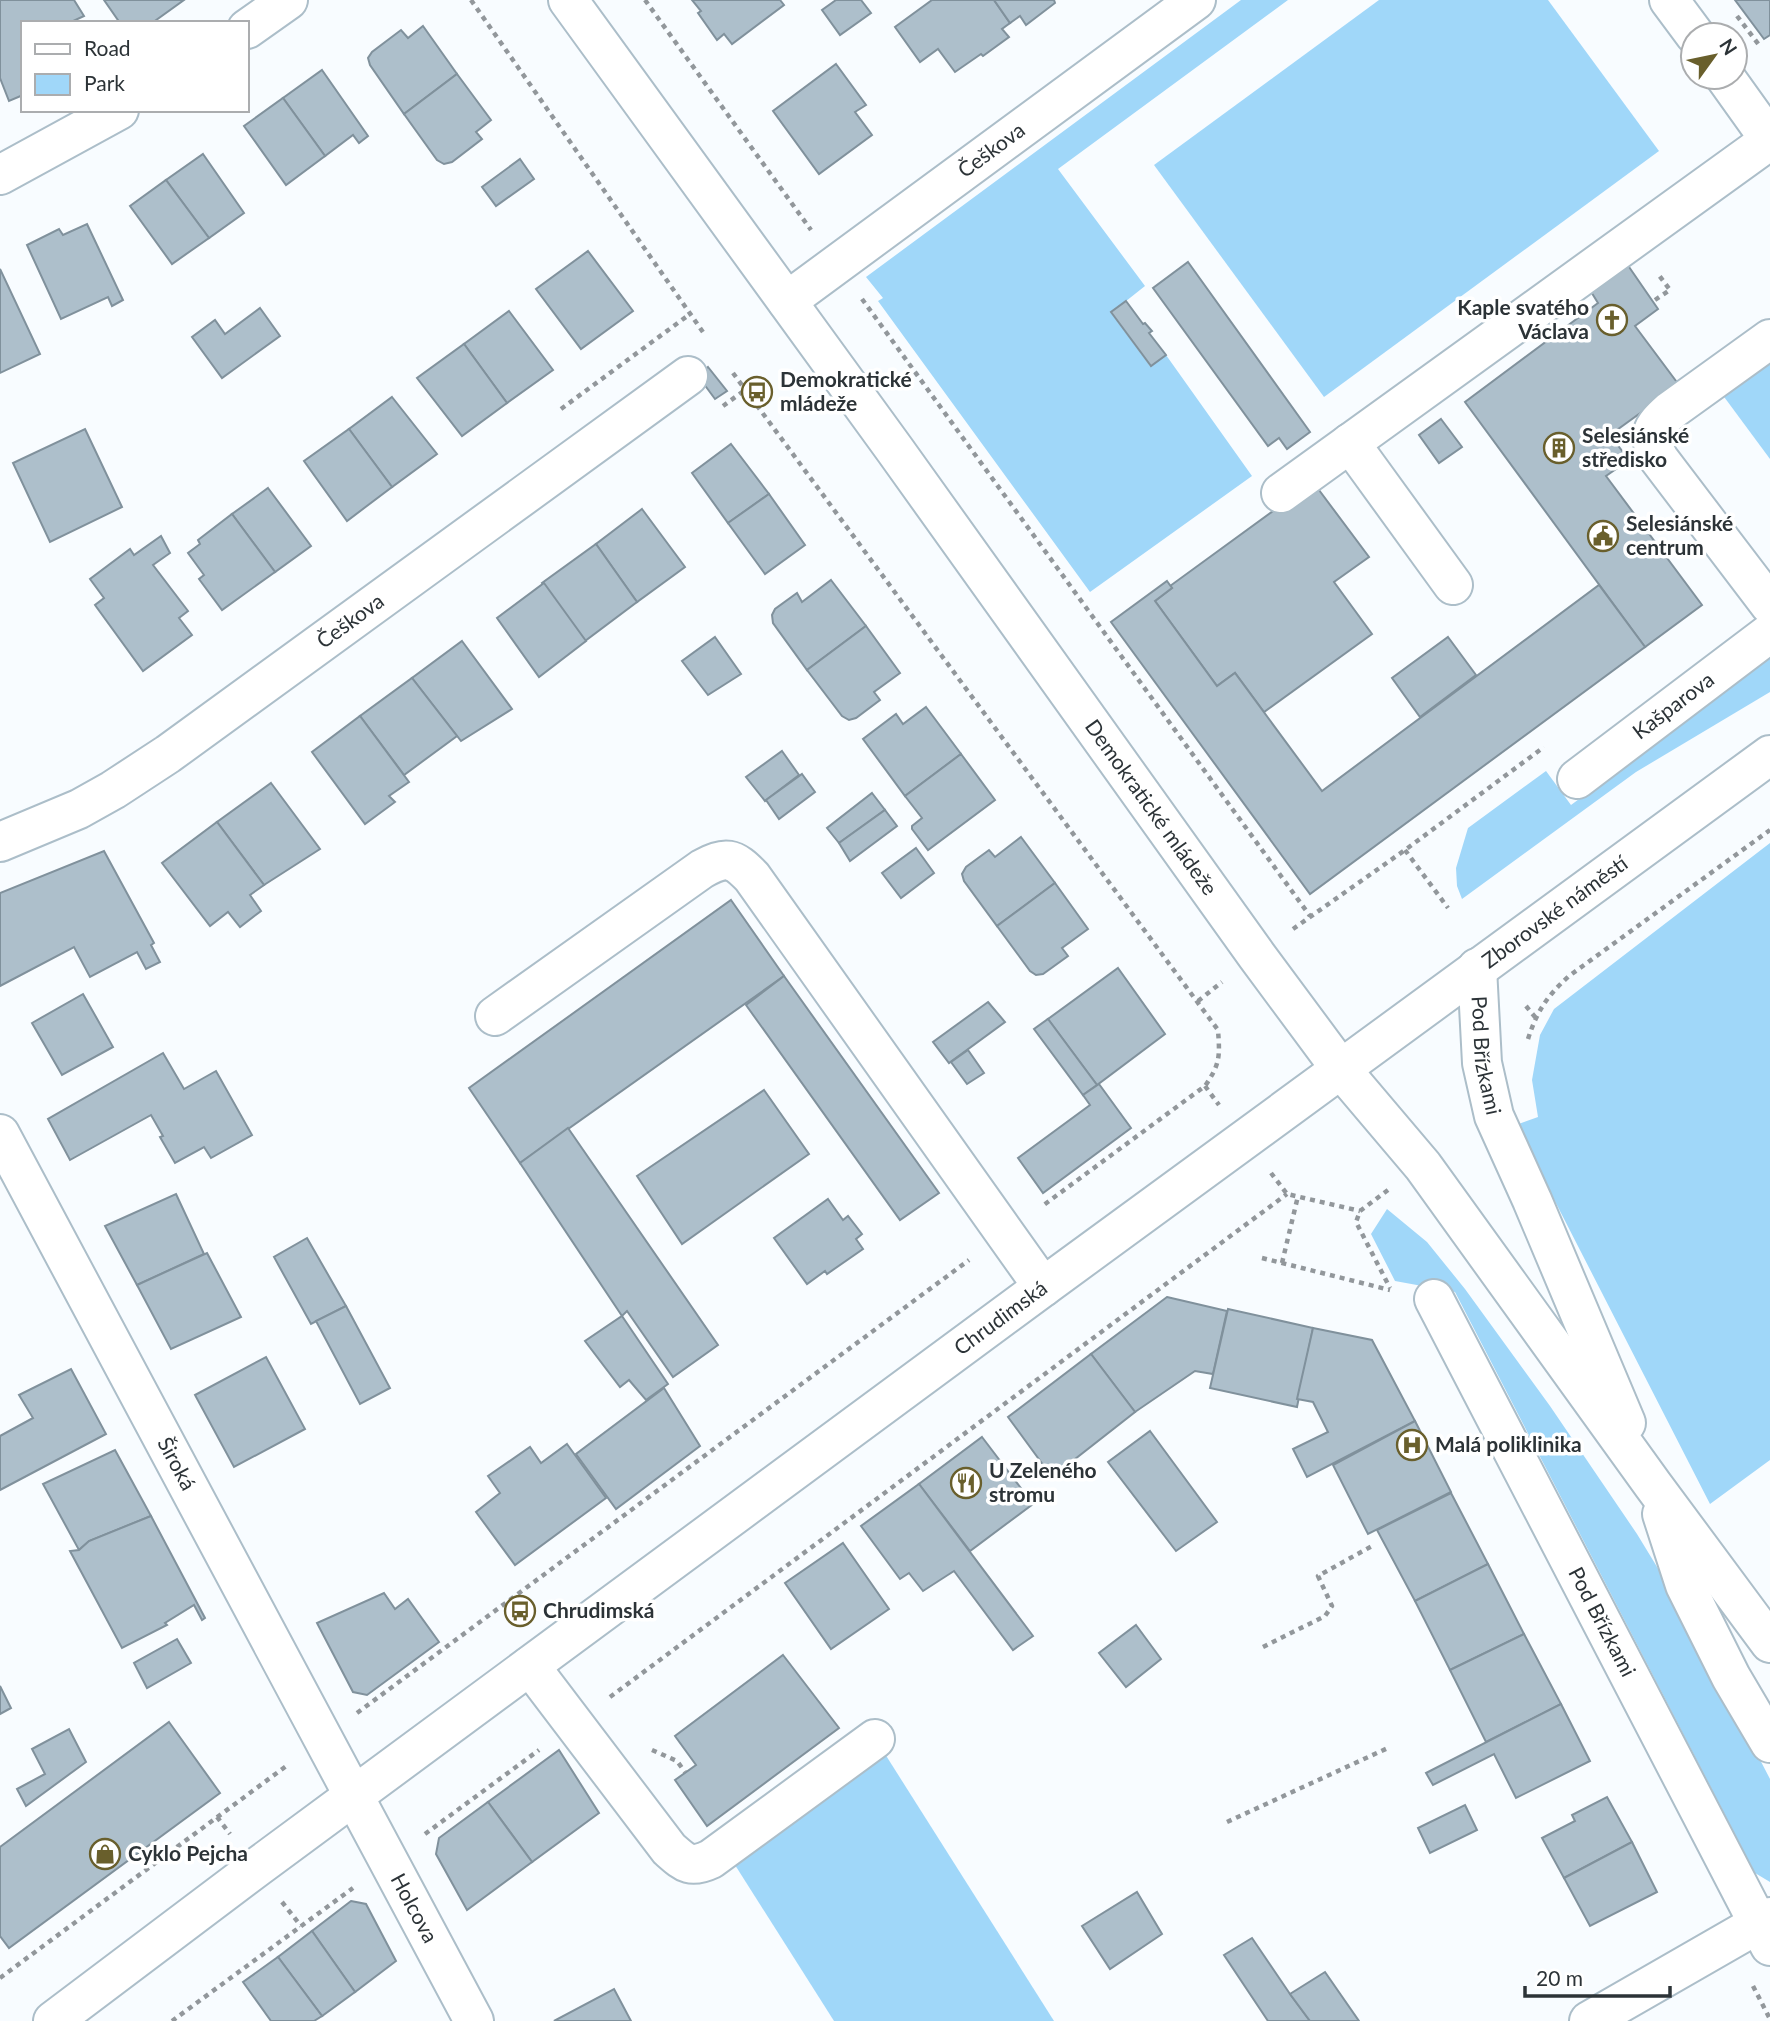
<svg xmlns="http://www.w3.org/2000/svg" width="1770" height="2021" font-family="Lato,sans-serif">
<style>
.green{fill:#a0d7f9}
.building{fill:#adbfcb;stroke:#80919c;stroke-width:2}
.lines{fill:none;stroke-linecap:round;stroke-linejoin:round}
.minor-casing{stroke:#acbec9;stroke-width:42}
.major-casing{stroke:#acbec9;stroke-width:42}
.path{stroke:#92979b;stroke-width:4.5;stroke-dasharray:5 5;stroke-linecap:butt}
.minor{stroke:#fff;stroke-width:38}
.major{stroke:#fff;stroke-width:38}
.labels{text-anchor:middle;stroke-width:7;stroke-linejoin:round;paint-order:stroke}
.street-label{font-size:21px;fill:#2c3337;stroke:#fff}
.poi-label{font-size:21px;font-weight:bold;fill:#2c3337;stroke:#fff;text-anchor:start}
</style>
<rect width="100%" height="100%" fill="#f8fcff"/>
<!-- green -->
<g class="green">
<path d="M1241,0H1288L1058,169L1145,286L1111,313L1150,366L1166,355L1252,476L1090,592L878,301L883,298L866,277Z"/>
<path d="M1379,0H1548L1659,151L1324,397L1154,165Z"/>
<path d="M1770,353V459L1719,390Z"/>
<path d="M1770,658V692L1636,772L1462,899L1457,886L1456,868L1468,828L1546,771L1571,805Z"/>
<path d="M1770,843V1460L1710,1504L1516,1125L1538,1117L1532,1080L1540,1035L1554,1009Z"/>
<path d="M1387,1209L1427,1242L1465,1289L1550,1406L1637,1534L1676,1598L1770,1779V1882L1755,1873L1455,1292L1395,1281L1371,1234Z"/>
<path d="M885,1754L1054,2021H834L735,1865Z"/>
</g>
<!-- building -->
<g class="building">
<path d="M0,0H74L84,16L69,23H23V95L9,101L0,78Z"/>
<path d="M104,0H184L152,23H120Z"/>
<path d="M692,0H780L784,5L732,44L724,34L717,40L698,13L701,11Z"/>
<path d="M836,0H861L871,13L840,35L822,10Z"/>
<path d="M932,0H994L1010,23L1002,29L1009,37L983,56L981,54L955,72L938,49L920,62L895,27Z"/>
<path d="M994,0H1054L1055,3L1026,25L1020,16L1010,23Z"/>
<path d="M1735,0H1770V35L1764,39Z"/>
<path d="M423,26L457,74L404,114L370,65L368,58L372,52L401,30L408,38Z"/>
<path d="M836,64L866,105L855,112L872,135L819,174L773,111Z"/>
<path d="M322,70L368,136L359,143L353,135L325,156L283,98Z"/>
<path d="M457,74L491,120L476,132L482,139L452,162L444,164L437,160L404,114Z"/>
<path d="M283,98L325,156L286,185L244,126Z"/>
<path d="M203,154L244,213L209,238L166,180Z"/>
<path d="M520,159L534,179L496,206L482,187Z"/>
<path d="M166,180L209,238L172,264L130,206Z"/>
<path d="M87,224L123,300L112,306L108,297L61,319L27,245L59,229L63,235Z"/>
<path d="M588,251L633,311L581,349L536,289Z"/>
<path d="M1188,262L1310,432L1287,449L1279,438L1268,446L1153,288Z"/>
<path d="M1627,264L1658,309L1635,326L1679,385L1610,435L1629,460L1606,476L1702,605L1645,647L1465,402L1598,303L1590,290Z"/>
<path d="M0,269L40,354L0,373Z"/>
<path d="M1126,301L1143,324L1145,323L1152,331L1149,333L1166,355L1151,366L1111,312Z"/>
<path d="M260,308L280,336L222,378L192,337L215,320L225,334Z"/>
<path d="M509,311L553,370L507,403L464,344Z"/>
<path d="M464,344L507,403L462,436L417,378Z"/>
<path d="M708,367L727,391L715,399L698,376Z"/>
<path d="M392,397L437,454L392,487L349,429Z"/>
<path d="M1441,419L1462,447L1439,463L1419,435Z"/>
<path d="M85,429L122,507L50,542L13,463Z"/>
<path d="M349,429L392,487L347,521L304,461Z"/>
<path d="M731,444L769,494L728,523L692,473Z"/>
<path d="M1313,482L1369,557L1334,582L1372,634L1264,712L1235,673L1217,686L1155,601L1172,588L1170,586Z"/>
<path d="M268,488L311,546L275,572L232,514Z"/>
<path d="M769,494L805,545L765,574L728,523Z"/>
<path d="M642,509L685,567L637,602L596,544Z"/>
<path d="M232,514L275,572L222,610L199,579L204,575L188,553L200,544L198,540Z"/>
<path d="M161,536L170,553L153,565L188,611L179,618L192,635L143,671L95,605L104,598L90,579L130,549L134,555Z"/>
<path d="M596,544L637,602L585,641L542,583Z"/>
<path d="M831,580L866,626L807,670L773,623L772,615L775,609L797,593L802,602Z"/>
<path d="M1167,581L1172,588L1155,601L1217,686L1235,673L1322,791L1599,585L1645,647L1310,894L1111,622Z"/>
<path d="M544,583L586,641L539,677L497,618Z"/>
<path d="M866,626L900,673L874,692L880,700L856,718L849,720L842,716L807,670Z"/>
<path d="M715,637L741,674L708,695L682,661Z"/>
<path d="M1448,637L1476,675L1420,717L1392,678Z"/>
<path d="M462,641L512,709L461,741L412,678Z"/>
<path d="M412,678L457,736L404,775L360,716Z"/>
<path d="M926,707L961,754L905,796L863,739L896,714L903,724Z"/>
<path d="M360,716L409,782L389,796L395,802L365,824L312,752Z"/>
<path d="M782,751L799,775L765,801L746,777Z"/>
<path d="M961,754L995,800L928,850L912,829V826L922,818L905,796Z"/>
<path d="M802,774L815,792L779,819L766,800Z"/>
<path d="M271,783L320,849L264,885L217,822Z"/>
<path d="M872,793L885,810L839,843L827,828Z"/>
<path d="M885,810L897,826L850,861L839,843Z"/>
<path d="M217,822L264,885L250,895L261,911L240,927L228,912L210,926L162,863Z"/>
<path d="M1021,837L1055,883L997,926L964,881L962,874L966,867L989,850L995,857Z"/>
<path d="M916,848L934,873L901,898L882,873Z"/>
<path d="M104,851L154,943L151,945L160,962L146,969L137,952L90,977L74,947L0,986V893Z"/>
<path d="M1055,883L1088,929L1062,948L1068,956L1043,974L1036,975L1030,971L997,926Z"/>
<path d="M731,900L784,976L520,1163L469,1088Z"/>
<path d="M1118,968L1165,1034L1097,1085L1048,1019Z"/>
<path d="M784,976L939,1193L900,1220L746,1005Z"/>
<path d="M83,994L113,1047L62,1075L32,1023Z"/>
<path d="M988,1002L1005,1022L949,1063L933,1042Z"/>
<path d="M1048,1019L1097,1085L1083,1095L1034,1029Z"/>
<path d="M968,1050L984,1073L967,1084L951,1062Z"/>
<path d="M163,1053L184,1089L216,1071L252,1135L211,1158L204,1147L175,1163L160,1137L163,1136L151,1115L70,1160L48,1119Z"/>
<path d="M1099,1084L1131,1128L1043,1193L1018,1158L1090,1105L1083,1095Z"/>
<path d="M764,1090L809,1154L682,1244L637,1176Z"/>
<path d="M568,1128L718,1345L673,1377L627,1311L622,1316L520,1163Z"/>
<path d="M176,1194L204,1254L137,1285L105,1226Z"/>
<path d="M828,1199L843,1220L848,1216L862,1234L856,1239L863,1249L827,1274L825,1271L807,1284L774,1238Z"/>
<path d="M307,1238L346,1306L311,1324L274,1257Z"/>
<path d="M207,1253L241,1317L171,1349L137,1285Z"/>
<path d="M1167,1297L1227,1311L1213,1374L1195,1371L1135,1412L1091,1354Z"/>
<path d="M346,1306L390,1388L360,1404L316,1321Z"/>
<path d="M1228,1309L1313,1328L1297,1407L1210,1388Z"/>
<path d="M622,1316L668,1384L646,1400L629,1380L620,1387L585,1341Z"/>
<path d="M1313,1328L1372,1340L1415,1421L1307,1477L1293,1449L1328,1432L1313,1402L1297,1399Z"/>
<path d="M1091,1354L1135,1412L1052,1477L1008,1417Z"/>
<path d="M266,1357L305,1429L234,1467L195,1395Z"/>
<path d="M71,1369L106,1434L0,1490V1436L33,1418L19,1395Z"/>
<path d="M664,1388L700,1446L616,1509L576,1454Z"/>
<path d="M1415,1421L1451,1492L1368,1534L1333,1465Z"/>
<path d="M1150,1431L1217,1522L1176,1551L1108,1462Z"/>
<path d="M982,1437L1033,1504L970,1551L919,1484Z"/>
<path d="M567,1444L606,1498L515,1565L476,1512L500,1493L488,1476L530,1447L541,1463Z"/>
<path d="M115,1450L151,1516L89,1541L79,1550L43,1484Z"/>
<path d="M919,1484L1033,1636L1013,1650L954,1571L923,1591L909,1573L900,1579L861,1526Z"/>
<path d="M1451,1493L1488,1564L1415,1601L1377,1530Z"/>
<path d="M151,1516L205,1618L202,1620L194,1605L165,1623L167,1625L122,1648L70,1551L79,1550L89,1541Z"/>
<path d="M843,1543L889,1609L831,1649L785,1583Z"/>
<path d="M1488,1564L1524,1634L1450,1670L1415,1601Z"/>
<path d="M384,1593L395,1609L408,1599L439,1642L367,1695L353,1692L317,1623Z"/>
<path d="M1136,1625L1161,1659L1126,1687L1099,1653Z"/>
<path d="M1524,1634L1561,1704L1486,1742L1450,1670Z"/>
<path d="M177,1639L191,1663L147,1688L134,1663Z"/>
<path d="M783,1655L839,1728L707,1826L675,1780L696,1765L675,1736Z"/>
<path d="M0,1686L11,1708L0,1714Z"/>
<path d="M1561,1704L1590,1761L1516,1798L1494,1754L1433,1785L1426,1773Z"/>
<path d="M169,1722L220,1793L9,1948L0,1936V1847Z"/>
<path d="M69,1729L86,1762L26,1806L17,1789L45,1774L32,1749Z"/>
<path d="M559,1750L599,1813L532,1862L488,1802Z"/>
<path d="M1607,1797L1632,1842L1564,1878L1542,1838L1575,1821L1572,1815Z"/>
<path d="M488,1802L532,1862L467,1910L436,1854L439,1838Z"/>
<path d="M1465,1805L1477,1830L1430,1853L1418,1828Z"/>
<path d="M1632,1842L1657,1892L1590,1926L1564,1878Z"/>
<path d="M1137,1892L1162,1934L1110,1969L1082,1926Z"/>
<path d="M351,1901L366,1904L396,1961L355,1992L312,1931Z"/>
<path d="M312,1931L355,1992L322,2016L278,1957Z"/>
<path d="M1252,1938L1290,1994L1310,2021H1268L1224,1955Z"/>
<path d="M278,1957L322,2016L314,2021H271L243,1982Z"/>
<path d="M1325,1972L1359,2021H1310L1290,1994Z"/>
<path d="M614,1989L631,2021H554Z"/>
</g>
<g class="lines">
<!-- minor casing -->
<g class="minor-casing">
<g id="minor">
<path id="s1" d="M568,0L895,450L1257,956L1340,1068L1423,1166L1653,1485L1770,1643"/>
<path d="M1669,0L1695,35"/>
<path d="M247,29L288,0"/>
<path d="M1725,77L1770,140"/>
<path d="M0,175L119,110"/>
<path id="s2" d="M787,301L1196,0"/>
<path d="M1770,339L1670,411C1651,428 1647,435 1659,459L1770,605"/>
<path d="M1350,443L1453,585"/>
<path d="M1281,493L1770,140"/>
<path id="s3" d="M1577,779L1770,633"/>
<path id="s4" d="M0,842L79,809L113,790L168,754L688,376"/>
<path id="s5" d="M1477,968L1482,1063L1494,1116L1532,1200L1626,1423"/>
<path d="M495,1016L702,869C726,856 733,857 752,877L1043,1287"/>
<path id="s6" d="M0,1134L474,2021"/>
<path id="s7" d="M1434,1299L1770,1946"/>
<path d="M1662,1514L1685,1585L1731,1677L1770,1743"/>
<path d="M530,1666L669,1849C685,1863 690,1869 711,1859L875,1739"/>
<path d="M1589,2021L1770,1917"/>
</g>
</g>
<!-- major casing -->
<g class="major-casing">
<g id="major">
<path id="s8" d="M53,2021L256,1868L1043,1287L1770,755"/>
</g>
</g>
<!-- path -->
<g class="path">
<path d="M471,0L705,335"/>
<path d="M645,0L811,230"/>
<path d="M1737,16L1759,45"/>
<path d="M862,299L1310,916"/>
<path d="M1655,300L1670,290L1658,274"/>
<path d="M733,373L1218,1030C1220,1057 1220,1064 1205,1086L1041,1207"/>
<path d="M723,406L745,390"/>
<path d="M561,409L690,314"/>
<path d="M1405,850L1448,908"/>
<path d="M1293,929L1405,850L1544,747"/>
<path d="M1198,1001L1222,982"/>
<path d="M1526,1006L1535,1017"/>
<path d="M1528,1039C1537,1011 1547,996 1569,976L1770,830"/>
<path d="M1205,1086L1219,1105"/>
<path d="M1271,1173L1287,1194L1360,1211"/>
<path d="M1388,1190L1360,1211L1356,1222L1390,1288"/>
<path d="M1262,1258L1390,1290"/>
<path d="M1282,1263L1298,1196"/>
<path d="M1263,1647L1325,1616L1332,1606L1318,1576L1372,1546"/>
<path d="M610,1697L1287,1194"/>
<path d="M357,1713L969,1260"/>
<path d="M652,1750L677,1761L685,1772"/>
<path d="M217,1817L230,1834"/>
<path d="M1227,1822L1390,1747"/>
<path d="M425,1834L539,1750"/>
<path d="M282,1902L301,1926"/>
<path d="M0,1978L289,1764"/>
<path d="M1753,1986L1770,2019"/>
<path d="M172,2021L353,1888"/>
</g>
<!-- minor -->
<use href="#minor" class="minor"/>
<!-- major -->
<use href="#major" class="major"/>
</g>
<!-- icons -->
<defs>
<g id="church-ring" transform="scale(1.575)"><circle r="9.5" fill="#fff" stroke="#695f2c" stroke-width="1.5"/><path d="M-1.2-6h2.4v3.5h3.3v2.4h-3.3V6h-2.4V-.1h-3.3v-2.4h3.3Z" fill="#695f2c"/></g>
<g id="bus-ring" transform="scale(1.575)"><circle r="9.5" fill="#fff" stroke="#695f2c" stroke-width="1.5"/><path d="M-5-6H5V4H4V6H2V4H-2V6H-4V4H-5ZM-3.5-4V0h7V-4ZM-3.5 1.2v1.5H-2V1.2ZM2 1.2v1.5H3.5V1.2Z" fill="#695f2c"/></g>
<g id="building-ring" transform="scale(1.575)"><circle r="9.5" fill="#fff" stroke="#695f2c" stroke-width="1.5"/><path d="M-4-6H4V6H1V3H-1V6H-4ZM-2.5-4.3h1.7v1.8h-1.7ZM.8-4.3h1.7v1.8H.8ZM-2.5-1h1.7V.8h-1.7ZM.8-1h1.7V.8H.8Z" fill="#695f2c"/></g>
<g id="civic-ring" transform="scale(1.575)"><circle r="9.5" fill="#fff" stroke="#695f2c" stroke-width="1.5"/><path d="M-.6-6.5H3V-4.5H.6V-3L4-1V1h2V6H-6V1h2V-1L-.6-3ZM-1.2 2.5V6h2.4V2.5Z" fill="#695f2c"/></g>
<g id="hospital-ring" transform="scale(1.575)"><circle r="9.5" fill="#fff" stroke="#695f2c" stroke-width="1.5"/><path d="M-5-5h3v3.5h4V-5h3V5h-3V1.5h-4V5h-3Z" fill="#695f2c"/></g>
<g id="restaurant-ring" transform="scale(1.575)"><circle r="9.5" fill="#fff" stroke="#695f2c" stroke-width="1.5"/><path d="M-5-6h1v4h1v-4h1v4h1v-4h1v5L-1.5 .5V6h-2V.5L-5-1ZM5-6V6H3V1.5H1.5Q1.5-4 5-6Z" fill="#695f2c"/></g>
<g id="shop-ring" transform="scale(1.575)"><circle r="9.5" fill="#fff" stroke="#695f2c" stroke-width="1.5"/><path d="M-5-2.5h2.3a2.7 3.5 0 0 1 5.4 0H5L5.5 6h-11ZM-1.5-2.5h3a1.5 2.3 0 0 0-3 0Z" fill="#695f2c"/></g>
</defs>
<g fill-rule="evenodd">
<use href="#church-ring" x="1612" y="320"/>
<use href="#bus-ring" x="757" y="392"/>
<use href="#building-ring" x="1559" y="448"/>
<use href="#civic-ring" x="1603" y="536"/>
<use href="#hospital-ring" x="1412" y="1445"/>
<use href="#restaurant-ring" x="966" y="1483"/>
<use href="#bus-ring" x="520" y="1611"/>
<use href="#shop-ring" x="105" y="1854"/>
</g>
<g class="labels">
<!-- street labels -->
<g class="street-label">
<text dy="7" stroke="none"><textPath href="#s2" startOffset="254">Češkova</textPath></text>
<text dy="7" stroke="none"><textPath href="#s4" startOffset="416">Češkova</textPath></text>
<text dy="7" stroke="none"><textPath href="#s3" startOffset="121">Kašparova</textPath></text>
<text dy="7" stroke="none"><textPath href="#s1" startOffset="996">Demokratické mládeže</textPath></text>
<text dy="7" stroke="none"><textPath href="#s8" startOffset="1867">Zborovské náměstí</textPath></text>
<text dy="7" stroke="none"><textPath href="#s5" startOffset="88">Pod Břízkami</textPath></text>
<text dy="7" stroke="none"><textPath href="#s8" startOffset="1180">Chrudimská</textPath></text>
<text dy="7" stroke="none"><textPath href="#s6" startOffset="374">Široká</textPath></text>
<text dy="7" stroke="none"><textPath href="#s7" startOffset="364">Pod Břízkami</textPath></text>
<text dy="7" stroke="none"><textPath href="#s6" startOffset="878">Holcova</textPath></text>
</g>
<!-- poi labels -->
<g class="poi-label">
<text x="1589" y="315" text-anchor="end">Kaple svatého<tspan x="1589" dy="24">Václava</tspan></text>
<text x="780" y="387">Demokratické<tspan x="780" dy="24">mládeže</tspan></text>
<text x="1582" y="443">Selesiánské<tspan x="1582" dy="24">středisko</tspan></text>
<text x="1626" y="531">Selesiánské<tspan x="1626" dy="24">centrum</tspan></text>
<text x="1435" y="1452">Malá poliklinika</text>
<text x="989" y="1478">U Zeleného<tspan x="989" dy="24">stromu</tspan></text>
<text x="543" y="1618">Chrudimská</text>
<text x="128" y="1861">Cyklo Pejcha</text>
</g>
</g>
<!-- legend -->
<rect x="21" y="21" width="228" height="91" fill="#ffffff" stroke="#abadaf" stroke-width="2"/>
<rect x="35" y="44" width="35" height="10" fill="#ffffff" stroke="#abadaf" stroke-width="2"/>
<text x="84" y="56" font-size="21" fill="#2c3337">Road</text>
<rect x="35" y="74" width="35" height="21" fill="#a0d7f9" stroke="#abadaf" stroke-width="2"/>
<text x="84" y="91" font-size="21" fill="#2c3337">Park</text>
<!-- north arrow -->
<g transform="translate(1714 56) rotate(57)"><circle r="33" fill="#ffffff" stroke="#abadaf" stroke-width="2"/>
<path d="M0-5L12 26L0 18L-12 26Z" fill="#695f2c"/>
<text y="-10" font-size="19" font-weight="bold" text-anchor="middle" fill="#2c3337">N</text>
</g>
<!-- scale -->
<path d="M1525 1986v10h145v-10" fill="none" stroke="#2c3337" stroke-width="3.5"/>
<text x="1536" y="1986" font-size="21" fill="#2c3337" stroke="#ffffff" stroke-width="5" paint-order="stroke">20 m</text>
</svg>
